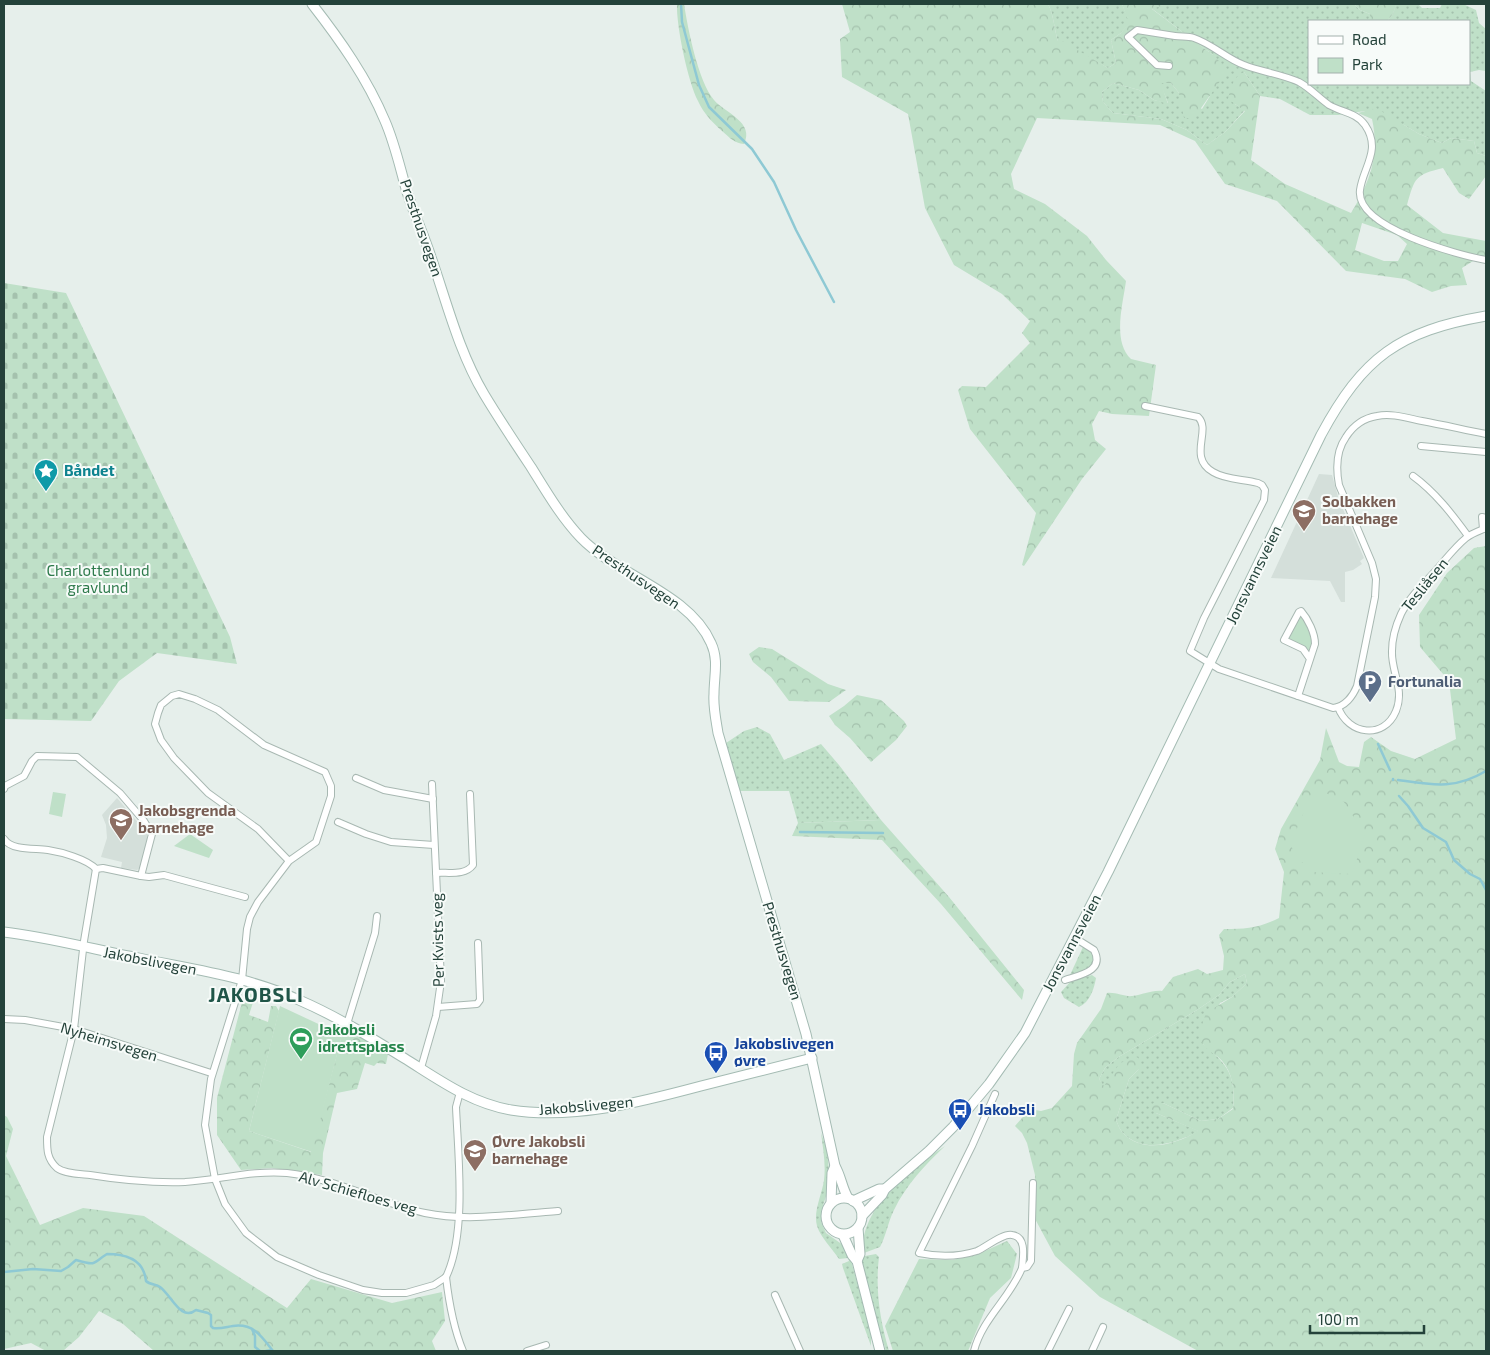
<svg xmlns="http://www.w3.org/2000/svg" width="1490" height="1355" font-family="'Exo 2',sans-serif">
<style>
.built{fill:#d4dfda}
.grass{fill:url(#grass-dots)}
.forest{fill:url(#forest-crowns);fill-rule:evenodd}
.cemetery{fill:url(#cemetery-stones)}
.park{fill:#bfe0c8}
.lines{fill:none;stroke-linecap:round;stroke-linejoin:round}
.stream{stroke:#8ec9d4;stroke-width:2.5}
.street-casing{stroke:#a8b8b2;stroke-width:8}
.secondary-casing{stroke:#a4bbb3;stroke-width:11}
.street{stroke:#fff;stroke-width:6}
.secondary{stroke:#fff;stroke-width:9}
.labels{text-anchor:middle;stroke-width:4;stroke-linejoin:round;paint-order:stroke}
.street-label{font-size:15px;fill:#24423a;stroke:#f7fbf9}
.culture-label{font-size:15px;font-weight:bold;fill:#0d838f;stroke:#f7fbf9;text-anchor:start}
.education-label{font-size:15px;font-weight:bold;fill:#785e54;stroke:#f7fbf9;text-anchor:start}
.park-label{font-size:15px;fill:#2d7a4b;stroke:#f7fbf9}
.service-label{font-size:15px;font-weight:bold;fill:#4e5e75;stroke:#f7fbf9;text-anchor:start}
.leisure-label{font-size:15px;font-weight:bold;fill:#27864d;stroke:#f7fbf9;text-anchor:start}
.transit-label{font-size:15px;font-weight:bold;fill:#164399;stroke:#f7fbf9;text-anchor:start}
.district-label{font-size:20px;font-weight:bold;letter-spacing:1px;fill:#1f5548;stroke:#f7fbf9}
</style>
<defs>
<pattern id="grass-dots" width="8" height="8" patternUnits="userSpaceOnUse" patternTransform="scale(1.25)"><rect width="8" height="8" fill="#bfe0c8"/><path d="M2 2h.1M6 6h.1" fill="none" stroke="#a4c1ad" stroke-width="1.8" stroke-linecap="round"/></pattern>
<pattern id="forest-crowns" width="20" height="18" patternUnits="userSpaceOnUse" patternTransform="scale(1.25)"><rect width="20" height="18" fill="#bfe0c8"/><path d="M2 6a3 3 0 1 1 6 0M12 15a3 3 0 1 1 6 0" fill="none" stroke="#a4c1ad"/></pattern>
<pattern id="cemetery-stones" width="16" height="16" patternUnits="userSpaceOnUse" patternTransform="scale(1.25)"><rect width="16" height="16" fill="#bfe0c8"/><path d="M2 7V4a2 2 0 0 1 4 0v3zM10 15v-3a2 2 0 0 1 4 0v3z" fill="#a4c1ad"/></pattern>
</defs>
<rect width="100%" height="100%" fill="#e6efeb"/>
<!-- built -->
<g class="built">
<path d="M1319,474L1332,475L1339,500L1364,558L1360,561L1362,564L1353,570L1345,572V602H1341L1330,581L1271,578Z"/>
<path d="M117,798L147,833V841L140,868L137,870L121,868L122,862L101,857L107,838L106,825L102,815Z"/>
</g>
<!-- grass -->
<g class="grass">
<path d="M1048,4H1122L1130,23L1121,33L1111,40L1116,63L1108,68L1058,41C1054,29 1054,15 1048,4Z"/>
<path d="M1167,4H1354L1360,10L1370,14V21H1309V84H1469V21H1387L1393,14L1396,4H1418L1422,8H1440L1442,4H1463L1476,10L1479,23L1486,29V71L1479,70L1470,72L1471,81L1486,91V156L1477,153L1474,141L1451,138L1442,143L1419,134L1404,125L1365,111L1338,115H1310L1280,99L1260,96L1244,72L1235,104L1245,110L1225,132L1207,145L1187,130L1161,119L1113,113L1103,102L1102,92L1113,83L1139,90L1154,100L1168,103L1160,83H1171L1179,93L1202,109L1210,96L1213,55L1151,8Z"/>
<path d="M757,727L770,734L784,760L821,744L839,765L881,820L798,823L789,791H740L726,743L744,731Z"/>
<path d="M1083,947L1089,949L1094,955L1093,964L1085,970L1070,975Z"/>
<path d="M1245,974L1247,983L1232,997L1220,1003L1203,1044C1228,1065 1236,1075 1233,1108L1218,1119L1201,1121L1163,1103L1156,1113L1199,1131C1177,1143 1144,1154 1124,1134C1120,1131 1118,1124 1116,1120L1129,1079L1139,1069L1104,1087L1099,1079L1105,1068L1117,1058L1197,1010L1219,995L1230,982Z"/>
<path d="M1092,975L1096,978C1094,989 1090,1002 1079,1007L1064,998L1061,992L1071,981Z"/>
<path d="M821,1133L827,1150L829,1172L827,1193L821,1212V1222L826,1233L843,1245L850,1257L871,1332V1346L843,1268L842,1264L849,1261L848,1258L839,1259C832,1248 821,1238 817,1226C813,1211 822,1195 824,1180C826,1164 823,1149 821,1133Z"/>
<path d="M945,1146C925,1165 906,1185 894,1210C888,1222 886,1236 880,1247L864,1253L865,1256L876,1254L879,1257C875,1290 880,1320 889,1351H886C878,1323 867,1294 863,1266C858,1225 877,1202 906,1177C919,1166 931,1155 945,1146Z"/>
</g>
<!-- forest -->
<g class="forest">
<path d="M677,4H684C688,29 698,81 714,100C725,113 755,122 744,144C734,143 730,138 722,131C712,122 704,114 698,101C688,82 676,25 677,4Z"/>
<path d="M842,4H1048C1054,15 1054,29 1058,41H1062L1108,68L1116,63L1111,40L1121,33L1129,23L1122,4H1167L1152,9L1213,55L1228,70L1194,118H1184L1179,93L1171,83H1161L1168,104L1154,100L1139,90L1113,83L1102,92L1103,102L1113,113L1161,119L1187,130L1207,145L1225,132L1245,111L1228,99C1231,87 1233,77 1244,72L1260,96L1251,160L1285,184L1351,213C1370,182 1380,155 1372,119L1358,113L1376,108L1419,134L1442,143L1451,138L1474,141L1477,153L1486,156V176L1469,199L1459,193L1443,168C1415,175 1415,177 1407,205L1443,233L1486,241V257L1481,256L1462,268L1467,285L1451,286L1432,292L1405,279L1346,271L1277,201L1225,184L1195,141L1160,125L1037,118L1011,174L1014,189L1045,204L1087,236L1106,260L1126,281C1123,304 1112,341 1131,359L1156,365L1149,416L1112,414L1099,411L1092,424L1095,440L1106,449L1082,479L1024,566L1022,565L1036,513L970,429L958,390L962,386L986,387L1030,343L1022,333L1030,321L1002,294L954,265L925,208L908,114L842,77L840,39L850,32ZM1362,223L1397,235L1407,244L1398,261H1384L1355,250Z"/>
<path d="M1354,4H1396V5L1393,14L1387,21H1370V14L1360,10Z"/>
<path d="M1486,546V1351H1198L1100,1297L1055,1256L1034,1217L1035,1175L1027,1143L1022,1133L1015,1126L1030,1109L1041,1111L1052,1108L1072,1086L1074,1054L1077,1043L1101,1009L1107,993C1116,992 1125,997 1132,996C1143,995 1151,990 1162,991L1173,977L1198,969L1207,974L1223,970L1224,956L1219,935L1224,929C1246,929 1259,928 1279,918L1284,872L1275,849L1281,829L1320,760L1326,728L1339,762L1347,766L1359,767L1364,742L1371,737L1391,751L1415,759L1456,739L1449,681L1420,647L1419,615L1447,573L1474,548ZM1245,974L1247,983L1232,997L1206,1013C1203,1022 1197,1035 1203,1044C1206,1049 1214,1054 1218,1057C1233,1070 1235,1090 1233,1109L1218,1119L1201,1121L1163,1103H1154L1148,1106L1156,1113L1198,1131C1177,1144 1144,1154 1124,1134C1120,1131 1118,1124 1116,1120L1129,1079L1139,1069L1141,1062L1137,1057L1120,1063L1104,1086L1099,1079L1105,1068L1117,1058L1197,1010L1219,995L1230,982Z"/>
<path d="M759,647L772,649L828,684L846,690L829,702L789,701L771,677L753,662L749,654Z"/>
<path d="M857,695L881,700L904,721L907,726L896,740L871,762L850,738L835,725L829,716L844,706Z"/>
<path d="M881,820L949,897L1024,990L1022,1000L941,904L882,840L792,836L798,823Z"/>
<path d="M245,991L255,996L249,1015L268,1022L271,1006H276L279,1011L249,1131L311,1152L342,1035L350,1031L388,1054L386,1064L377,1063L374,1066L365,1063L357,1089L337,1093L323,1153L322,1175L272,1168L241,1170L217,1135V1098Z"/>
<path d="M4,1115L7,1117L13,1129L6,1156L40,1225L83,1208L144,1216L287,1308L311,1279L392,1303L442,1292L445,1321L432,1341L436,1351H154L123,1324L99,1311L79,1337L63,1351H46L31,1343L4,1349Z"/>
<path d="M1007,1241L1017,1254L1011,1278L990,1298L968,1351H893L885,1326L919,1259L952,1260L976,1255Z"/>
</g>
<!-- cemetery -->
<path class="cemetery" d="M4,283L66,293L230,637L237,664L157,653L119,681L91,721L4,719Z"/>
<!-- park -->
<g class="park">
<path d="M1299,617H1302C1308,628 1314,639 1311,652H1308L1304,647L1289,639V636Z"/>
<path d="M1314,787L1344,802L1365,835L1352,874L1309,872L1290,845Z"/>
<path d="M53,792L66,794L62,817L49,814Z"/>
<path d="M190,834L213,850L209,858L174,846Z"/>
<path d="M280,1006L342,1035L312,1152L249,1131Z"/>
</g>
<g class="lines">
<!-- stream -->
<g class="stream">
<path d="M681,4L682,22L699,85L709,107L752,149L774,182L796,230L834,302"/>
<path d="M1378,744L1390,770"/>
<path d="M1393,779V780"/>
<path d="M1398,780C1433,785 1454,790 1486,771"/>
<path d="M1399,796L1408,806L1423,828L1446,842L1454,860L1470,874L1480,879L1486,890"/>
<path d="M800,832L883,833"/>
<path d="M4,1272L33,1269L61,1271L68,1267L76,1260C97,1266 91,1264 107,1254C126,1254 144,1260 146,1281C150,1285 156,1284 160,1287C172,1296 181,1322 196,1310L208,1313L211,1315V1326L213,1328C220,1329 226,1327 233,1326C254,1323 262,1337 273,1351"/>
<path d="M252,1329L255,1336V1347L260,1351"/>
<path d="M266,1351L272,1350"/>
</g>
<!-- street casing -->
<g class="street-casing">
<g id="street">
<path d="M1169,66L1157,65L1128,37L1137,30C1150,32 1162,34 1175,36C1181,37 1188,36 1194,38C1212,44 1227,59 1244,65C1262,72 1281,74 1299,82C1310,88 1319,98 1329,105C1341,112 1357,113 1365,125C1382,150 1363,167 1360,190C1355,228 1459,255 1486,260"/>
<path d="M1145,406L1198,417C1212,430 1187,457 1213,472C1226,480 1244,479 1258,483L1262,485L1265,490L1264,500L1204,618L1190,651L1219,669L1333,708C1345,707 1353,696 1357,686L1375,597L1376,579L1372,563L1339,485C1336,469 1336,451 1346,437C1353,426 1364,418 1377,416C1392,413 1407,418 1422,421C1444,425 1465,430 1486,434"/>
<path d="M1421,446L1486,452"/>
<path d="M1413,476C1435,492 1452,514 1468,536"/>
<path d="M1483,529L1482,517L1486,518"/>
<path d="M1298,696L1315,644C1315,633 1308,619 1301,611L1299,612L1284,640L1303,649L1310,659"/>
<path d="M1338,707C1348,735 1384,740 1396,711C1405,689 1391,672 1392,651C1392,639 1396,625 1401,614C1409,597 1425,583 1437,569C1446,559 1455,547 1466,538C1472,533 1479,531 1486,528"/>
<path d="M356,778L384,790L433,799"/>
<path d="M4,789L5,786L24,776L32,761L37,756L77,757L120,793L144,821L152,834L141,876L103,868L96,869C87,859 61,852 48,850C35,848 12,851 4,839"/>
<path d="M338,822L366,834L391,842L434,845"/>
<path d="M289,861L258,829L208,793L174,758L161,740L155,724L158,713L161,705L172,696L179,694L195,699L218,710L264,745L325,772L331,786V796L316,842L289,861L258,902L250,917L247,929L242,980L211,1079L205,1125L215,1179L225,1204L246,1233L277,1257L319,1275L363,1290L382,1293H406L434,1285L446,1277"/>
<path d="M96,869L84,941L74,1029L47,1137C47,1150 47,1159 57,1168C65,1174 81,1174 90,1175C121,1180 154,1183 185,1182C219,1180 253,1170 287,1173C334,1178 379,1203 425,1213C468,1222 514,1214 558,1211"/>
<path d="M436,873C448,872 465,876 473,865L470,794"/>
<path d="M141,876L149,877L164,875L245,897"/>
<path d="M1065,980C1080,975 1105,971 1094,950L1075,938"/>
<path d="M438,1007L477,1004L480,1000L478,943"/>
<path d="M4,1019L25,1020L74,1029L211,1073"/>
<path d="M347,1024L375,933L377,916"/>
<path d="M421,1068L436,1016L441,981L432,784"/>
<path d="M995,1094L972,1146L919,1253C938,1257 958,1257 977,1251C986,1247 1003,1233 1012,1235C1027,1237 1023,1257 1022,1268"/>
<path d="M446,1277C467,1233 458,1155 456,1107L460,1092"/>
<path d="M446,1277C449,1303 453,1327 463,1351"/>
<path d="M775,1295L800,1351"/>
<path d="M527,1351L546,1345"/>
<path d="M974,1351C982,1319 1010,1298 1022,1268L1027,1267L1031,1261L1033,1183"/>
<path d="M1048,1351L1069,1309"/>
<path d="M1092,1351L1103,1327"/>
</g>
</g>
<!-- secondary casing -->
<g class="secondary-casing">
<g id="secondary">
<path d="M312,4C340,40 367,78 385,121C395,144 400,168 407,192C414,214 424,235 431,257C447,303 459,352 484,394C499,419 515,443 531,467C546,491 561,517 581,538C618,576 689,593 711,643C719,660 714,676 714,694C713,707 716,720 718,733L806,1034L835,1166C841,1176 842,1188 848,1198"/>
<path d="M4,932C48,937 91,949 134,957C189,969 247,976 299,1000C336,1016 370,1037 404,1058C438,1079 470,1103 511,1110C573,1120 641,1102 701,1086C738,1077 775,1067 812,1058"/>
<circle cx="844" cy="1216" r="18"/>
<path d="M853,1201L879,1189H885"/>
<path d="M831,1203L832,1173L835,1166"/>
<path d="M862,1216L882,1195L885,1189L929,1151L953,1127L989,1084L1025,1033L1108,872L1321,435C1363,357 1399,331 1486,316"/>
<path d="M843,1235L852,1255L857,1261L880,1351"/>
<path d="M857,1261L860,1254L858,1228"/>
</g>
</g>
<!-- street -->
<use href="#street" class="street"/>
<!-- secondary -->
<use href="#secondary" class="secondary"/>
</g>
<!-- icons -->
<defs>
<g id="sight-pin" transform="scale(1.25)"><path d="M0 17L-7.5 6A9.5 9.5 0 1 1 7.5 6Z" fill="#0f9aa8" stroke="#f7fbf9"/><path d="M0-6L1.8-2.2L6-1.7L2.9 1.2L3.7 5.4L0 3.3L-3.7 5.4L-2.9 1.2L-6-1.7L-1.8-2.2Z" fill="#fff"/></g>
<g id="school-pin" transform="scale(1.25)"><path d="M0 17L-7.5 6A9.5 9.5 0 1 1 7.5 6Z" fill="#8d6e63" stroke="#f7fbf9"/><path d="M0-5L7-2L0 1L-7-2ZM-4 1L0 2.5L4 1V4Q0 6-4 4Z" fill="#fff"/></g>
<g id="parking-pin" transform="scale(1.25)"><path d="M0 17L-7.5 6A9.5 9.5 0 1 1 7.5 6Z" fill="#5c6f8a" stroke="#f7fbf9"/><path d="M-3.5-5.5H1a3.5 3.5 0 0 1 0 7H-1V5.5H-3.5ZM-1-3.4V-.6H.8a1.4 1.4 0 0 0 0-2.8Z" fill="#fff"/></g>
<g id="stadium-pin" transform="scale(1.25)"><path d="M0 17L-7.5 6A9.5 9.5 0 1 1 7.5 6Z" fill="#2e9e5b" stroke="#f7fbf9"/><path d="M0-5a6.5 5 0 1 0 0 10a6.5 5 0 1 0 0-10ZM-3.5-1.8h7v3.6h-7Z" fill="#fff"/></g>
<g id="bus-pin" transform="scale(1.25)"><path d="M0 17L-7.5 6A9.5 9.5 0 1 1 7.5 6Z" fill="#1a4fb4" stroke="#f7fbf9"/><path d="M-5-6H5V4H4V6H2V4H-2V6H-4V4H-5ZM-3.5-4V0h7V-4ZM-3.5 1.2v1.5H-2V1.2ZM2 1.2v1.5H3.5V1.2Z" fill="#fff"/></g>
</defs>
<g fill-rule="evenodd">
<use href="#sight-pin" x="46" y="471"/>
<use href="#school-pin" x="1304" y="511"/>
<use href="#parking-pin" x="1370" y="682"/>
<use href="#school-pin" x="121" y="820"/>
<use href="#stadium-pin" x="301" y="1039"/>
<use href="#bus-pin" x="716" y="1053"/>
<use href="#bus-pin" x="960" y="1110"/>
<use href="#school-pin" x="475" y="1151"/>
</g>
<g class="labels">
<!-- street labels -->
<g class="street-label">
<text transform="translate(421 228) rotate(71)" y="5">Presthusvegen</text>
<text transform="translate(1254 575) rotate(-64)" y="5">Jonsvannsveien</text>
<text transform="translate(636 577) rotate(34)" y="5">Presthusvegen</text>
<text transform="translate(1425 585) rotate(-51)" y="5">Tesliåsen</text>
<text transform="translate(438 940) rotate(-91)" y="5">Per Kvists veg</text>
<text transform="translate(1072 943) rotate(-62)" y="5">Jonsvannsveien</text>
<text transform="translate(782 951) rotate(73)" y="5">Presthusvegen</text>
<text transform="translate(150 961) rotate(11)" y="5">Jakobslivegen</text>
<text transform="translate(109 1042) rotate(17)" y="5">Nyheimsvegen</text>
<text transform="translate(586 1106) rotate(-5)" y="5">Jakobslivegen</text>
<text transform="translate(358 1193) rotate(16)" y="5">Alv Schiefloes veg</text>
</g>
<!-- culture labels -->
<g class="culture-label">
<text x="64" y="476">Båndet</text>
</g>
<!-- education labels -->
<g class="education-label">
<text x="1322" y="507">Solbakken<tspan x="1322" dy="17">barnehage</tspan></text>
<text x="138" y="816">Jakobsgrenda<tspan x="138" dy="17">barnehage</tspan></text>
<text x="492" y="1147">Øvre Jakobsli<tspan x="492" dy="17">barnehage</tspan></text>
</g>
<!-- park labels -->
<g class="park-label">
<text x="98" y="576">Charlottenlund<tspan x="98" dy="17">gravlund</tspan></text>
</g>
<!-- service labels -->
<g class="service-label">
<text x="1388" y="687">Fortunalia</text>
</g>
<!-- leisure labels -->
<g class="leisure-label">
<text x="318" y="1035">Jakobsli<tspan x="318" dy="17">idrettsplass</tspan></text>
</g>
<!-- transit labels -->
<g class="transit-label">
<text x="734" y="1049">Jakobslivegen<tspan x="734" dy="17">øvre</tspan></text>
<text x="978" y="1115">Jakobsli</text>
</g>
<!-- district labels -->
<g class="district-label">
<text x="256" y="1002">JAKOBSLI</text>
</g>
</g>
<!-- border -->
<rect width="1490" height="1355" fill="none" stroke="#24423a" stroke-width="10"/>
<!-- legend -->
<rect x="1308" y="20" width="162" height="65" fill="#f7fbf9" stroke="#a3b1ad"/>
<rect x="1318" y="36" width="25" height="8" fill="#ffffff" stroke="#a3b1ad"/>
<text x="1352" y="45" font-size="15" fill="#24423a">Road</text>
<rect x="1318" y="58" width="25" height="15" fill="#bfe0c8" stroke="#a3b1ad"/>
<text x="1352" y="70" font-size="15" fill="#24423a">Park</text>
<!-- scale -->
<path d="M1310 1325v8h114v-8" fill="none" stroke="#24423a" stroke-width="2.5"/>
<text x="1318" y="1325" font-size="15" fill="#24423a" stroke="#f7fbf9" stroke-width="4" paint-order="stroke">100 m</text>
</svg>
